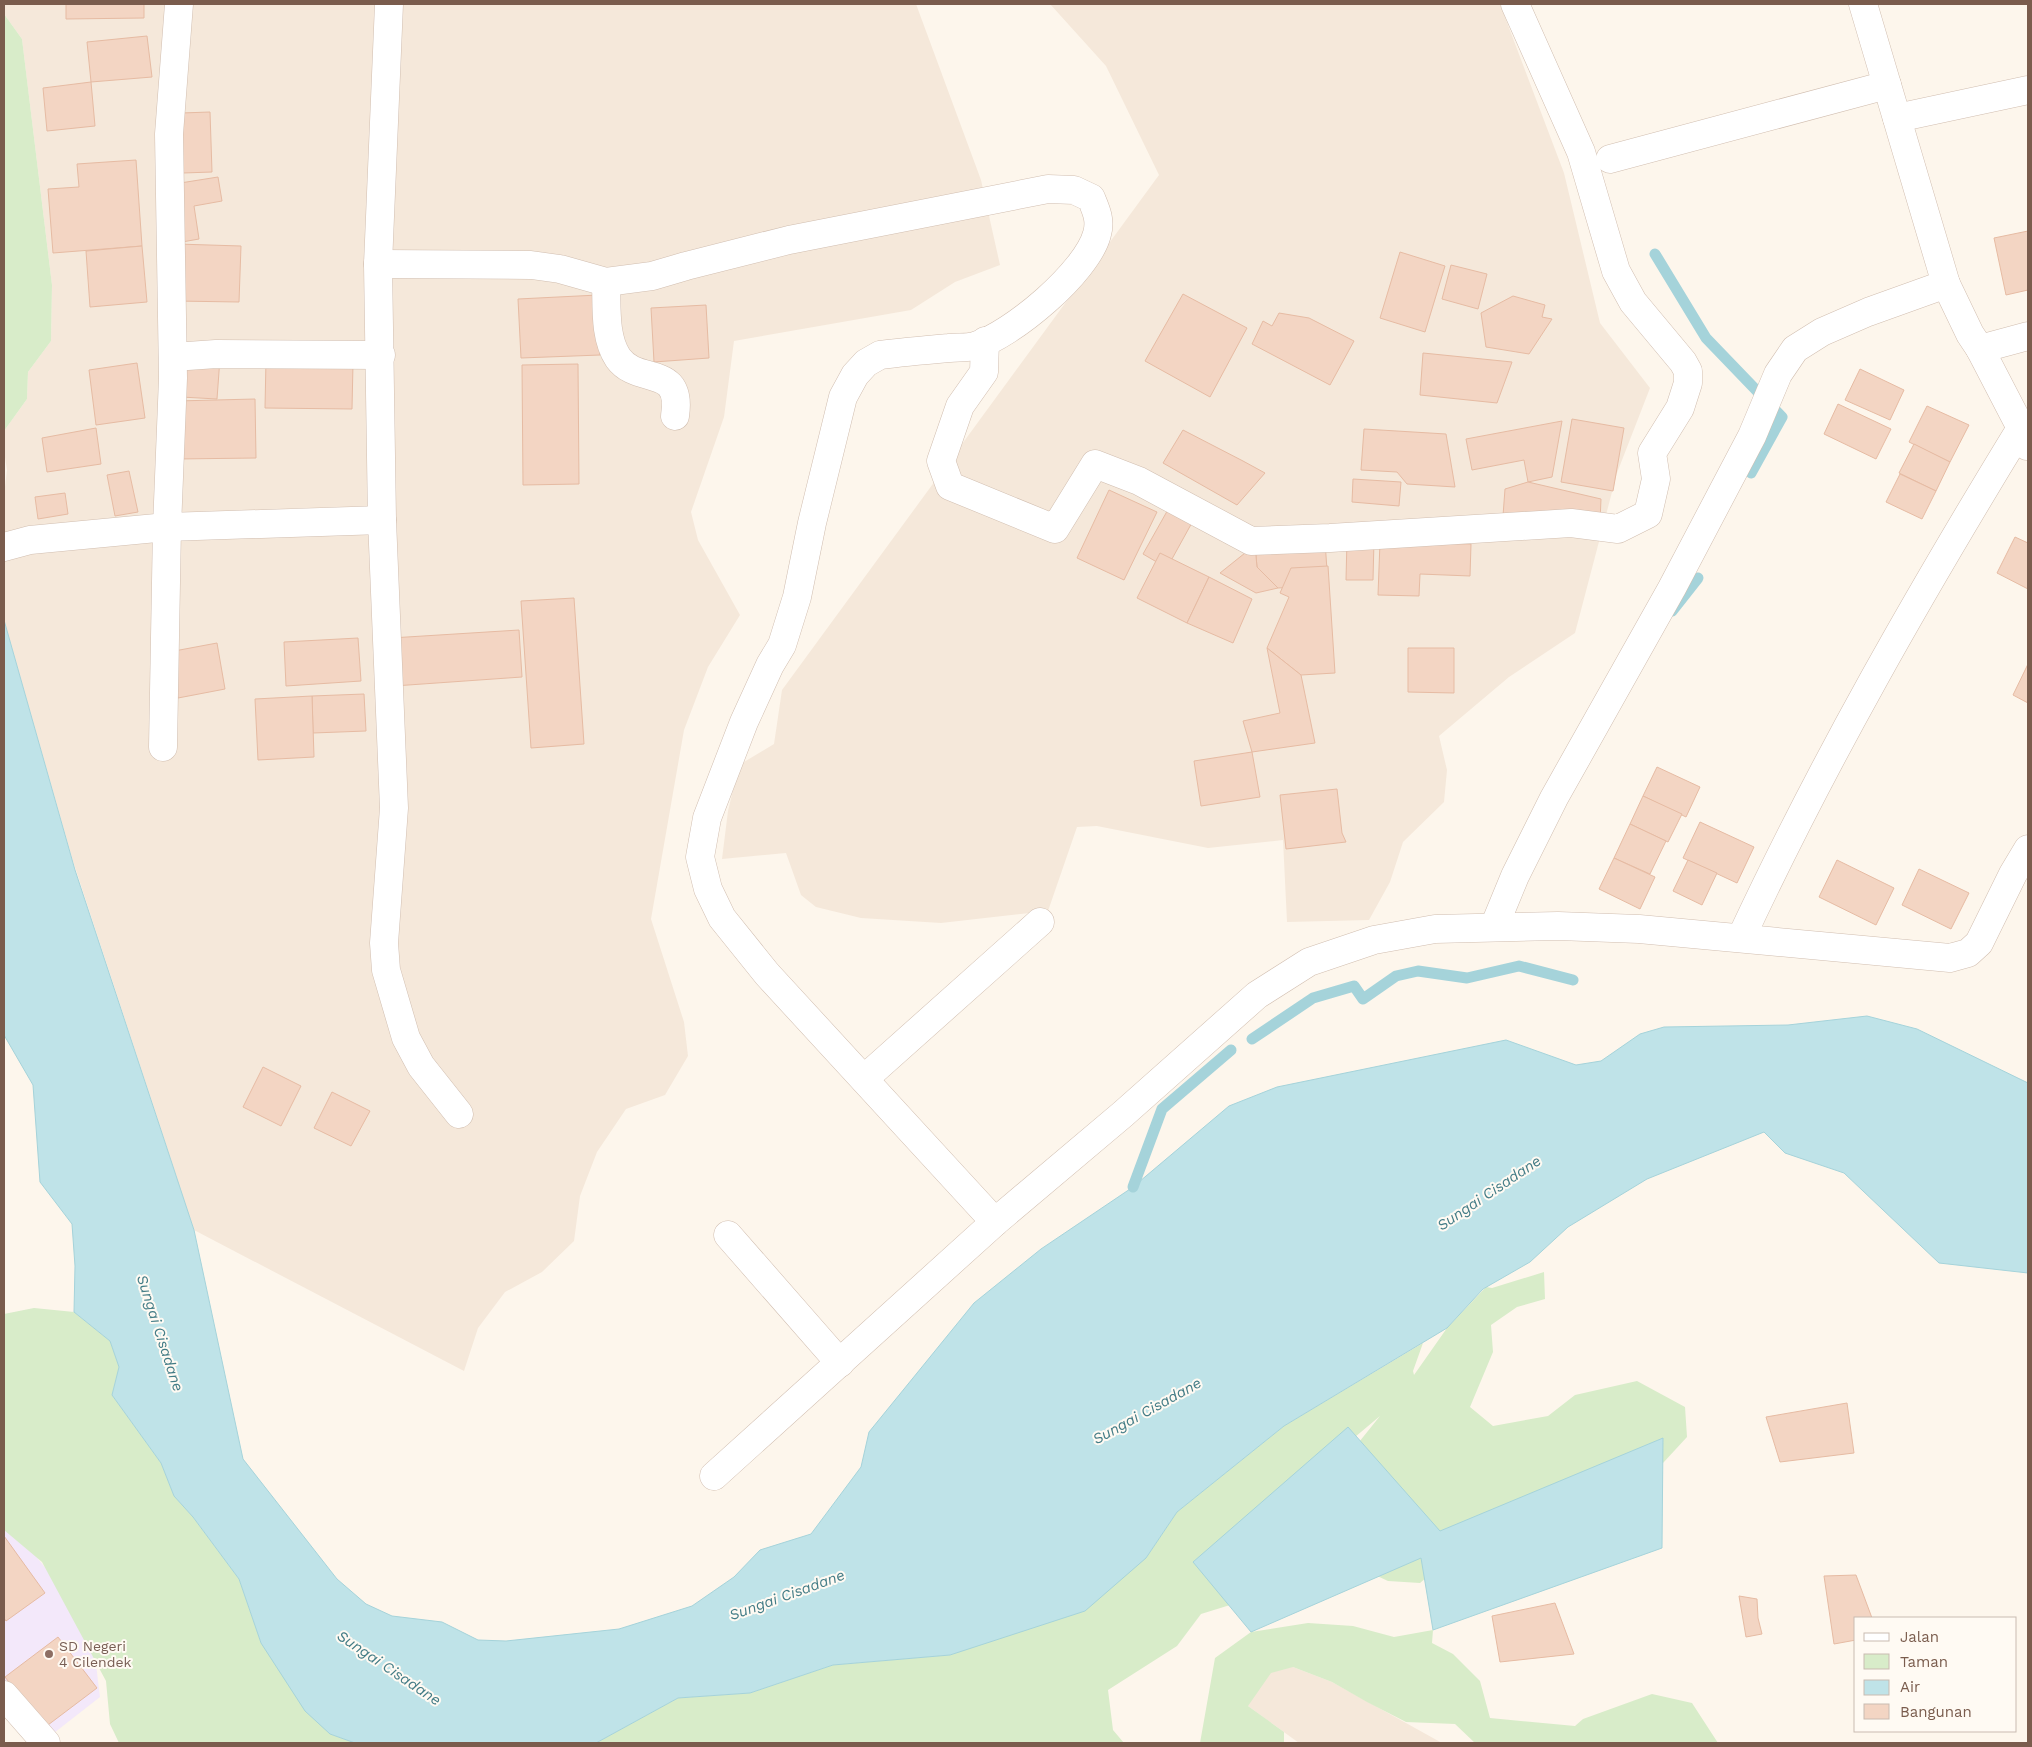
<svg xmlns="http://www.w3.org/2000/svg" width="2032" height="1747" font-family="'Work Sans',sans-serif">
<style>
.residential{fill:#f5e8da}
.education{fill:#f3e8fa}
.green{fill:#d8ecc9}
.water{fill:#bfe3e8;stroke:#a5d3da}
.lines{fill:none;stroke-linecap:round;stroke-linejoin:round}
.stream{stroke:#a5d3da;stroke-width:11}
.building{fill:#f3d5c3;stroke:#e6bba3}
.minor-casing{stroke:#d1beb0;stroke-width:29}
.minor{stroke:#fff;stroke-width:28}
.education-dot{fill:#8d6e63;stroke:#fffaf3;stroke-width:2}
.labels{text-anchor:middle;stroke-width:4;stroke-linejoin:round;paint-order:stroke}
.education-label{font-size:14px;fill:#785e54;stroke:#fffaf3;text-anchor:start}
.water-label{font-size:15px;font-style:italic;fill:#437c86;stroke:#fffaf3}
</style>
<rect width="100%" height="100%" fill="#fdf6ec"/>
<!-- residential -->
<g class="residential">
<path d="M4,4H916L981,180L1000,265L955,282L911,310L734,341L724,417L691,512L698,540L740,615L708,667L684,730L651,919L684,1022L688,1056L665,1095L626,1109L597,1152L580,1196L574,1241L542,1272L505,1292L478,1328L464,1371L194,1230L72,858L4,620V495L7,470L4,451V431L27,399L28,372L51,341L52,285L22,39L4,14Z"/>
<path d="M1050,4H1500L1564,173L1600,323L1650,388L1617,473L1575,633L1509,677L1439,736L1447,770L1444,802L1403,842L1390,882L1369,920L1287,922L1283,840L1208,848L1097,826L1077,827L1048,911L941,923L861,918L816,907L801,895L786,853L722,859L728,811L739,765L774,744L782,690L1159,175L1106,66Z"/>
<path d="M1252,1656L1293,1667L1332,1682L1442,1743H1299L1248,1706Z"/>
</g>
<!-- education -->
<path class="education" d="M4,1517L91,1624L100,1697L50,1736L4,1684Z"/>
<!-- green -->
<g class="green">
<path d="M4,14L22,39L52,285L51,341L28,372L27,399L4,431Z"/>
<path d="M1544,1272L1545,1299L1517,1307L1491,1325L1493,1352L1470,1407L1493,1426L1548,1416L1575,1395L1637,1381L1685,1407L1687,1437L1663,1463L1634,1465L1489,1524L1420,1583L1388,1581L1358,1567L1347,1457L1380,1416L1336,1453L1243,1601L1201,1614L1177,1646L1108,1690L1113,1730L1124,1743H596L678,1698L750,1693L833,1665L950,1655L1146,1558L1177,1512L1284,1426L1423,1343L1413,1371L1414,1375L1447,1328L1486,1287L1492,1288Z"/>
<path d="M34,1308L74,1312L110,1341L119,1367L112,1395L161,1463L174,1496L193,1517L239,1579L261,1643L330,1734L355,1743H119L110,1724L106,1681L42,1562L4,1530V1314Z"/>
<path d="M1308,1623L1353,1626L1394,1637L1433,1630L1432,1643L1453,1654L1480,1681L1490,1718L1575,1726L1583,1719L1652,1694L1692,1703L1718,1743H1475L1455,1724L1406,1722L1367,1702L1332,1682L1293,1667L1271,1673L1248,1706L1284,1732V1743H1200L1215,1658L1251,1632Z"/>
</g>
<!-- water -->
<g class="water">
<path d="M4,620L75,870L194,1230L243,1459L337,1579L366,1604L392,1616L442,1622L478,1640L506,1641L619,1629L692,1606L734,1577L760,1550L811,1534L861,1467L869,1432L974,1303L1041,1249L1133,1187L1229,1106L1277,1087L1506,1040L1576,1065L1601,1061L1640,1034L1664,1027L1788,1025L1867,1016L1917,1029L2028,1083V1273L1939,1263L1844,1173L1785,1153L1764,1132L1647,1179L1568,1227L1530,1262L1483,1289L1447,1328L1284,1426L1177,1512L1146,1558L1085,1611L950,1655L833,1665L750,1693L678,1698L596,1743H355L330,1734L305,1711L261,1643L239,1579L193,1517L174,1496L161,1463L112,1395L119,1367L110,1341L74,1312L75,1266L72,1224L40,1182L33,1085L4,1035Z"/>
<path d="M1348,1427L1440,1531L1663,1438L1662,1548L1433,1630L1421,1558L1251,1632L1193,1562Z"/>
</g>
<g class="lines">
<!-- stream -->
<g class="stream">
<path d="M1655,254L1706,338L1782,417L1751,473"/>
<path d="M1672,611L1698,578"/>
<path d="M1252,1039L1313,998L1354,986L1363,999L1396,976L1418,971L1467,978L1519,966L1573,980"/>
<path d="M1133,1187L1162,1109L1231,1050"/>
</g>
</g>
<!-- building -->
<g class="building">
<path d="M66,4H144V18L66,19Z"/>
<path d="M147,36L152,77L91,82L87,42Z"/>
<path d="M91,82L95,126L47,131L43,88Z"/>
<path d="M210,112L212,172L183,173L181,113Z"/>
<path d="M136,160L142,246L53,253L48,189L79,187L77,164Z"/>
<path d="M218,177L222,201L194,206L199,239L182,242L174,184Z"/>
<path d="M2028,231V290L2006,295L1994,238Z"/>
<path d="M177,244L241,246L239,302L175,301Z"/>
<path d="M142,246L147,302L90,307L86,251Z"/>
<path d="M1400,252L1445,266L1425,332L1380,318Z"/>
<path d="M1451,265L1487,274L1478,309L1442,299Z"/>
<path d="M1183,294L1247,328L1210,397L1145,361Z"/>
<path d="M598,295L600,355L521,358L518,299Z"/>
<path d="M1513,296L1545,305L1542,317L1552,319L1529,354L1486,347L1481,313Z"/>
<path d="M706,305L709,358L654,362L651,308Z"/>
<path d="M1279,313L1309,318L1354,341L1330,385L1252,344L1263,321L1272,326Z"/>
<path d="M1423,353L1512,362L1497,403L1420,395Z"/>
<path d="M183,357L220,358L217,399L181,397Z"/>
<path d="M266,360L353,363L352,409L265,408Z"/>
<path d="M137,363L145,418L96,425L89,370Z"/>
<path d="M578,364L579,484L523,485L522,365Z"/>
<path d="M1860,369L1904,390L1890,420L1845,400Z"/>
<path d="M255,399L256,458L177,459L176,401Z"/>
<path d="M1838,404L1891,429L1876,459L1824,434Z"/>
<path d="M1927,406L1969,425L1950,462L1909,442Z"/>
<path d="M1572,419L1624,428L1613,491L1561,482Z"/>
<path d="M1562,421L1552,477L1528,482L1524,460L1472,470L1466,439Z"/>
<path d="M96,428L101,464L47,472L42,438Z"/>
<path d="M1364,429L1446,434L1455,487L1407,484L1397,472L1361,470Z"/>
<path d="M1183,430L1243,461L1265,473L1237,505L1163,463Z"/>
<path d="M1914,444L1950,462L1936,491L1899,473Z"/>
<path d="M129,471L138,512L115,516L107,475Z"/>
<path d="M1900,474L1936,491L1922,519L1886,502Z"/>
<path d="M1353,479L1401,482L1399,506L1352,502Z"/>
<path d="M1528,482L1601,499L1600,522L1503,516L1505,489Z"/>
<path d="M1109,490L1157,512L1124,580L1077,558Z"/>
<path d="M65,493L68,514L38,519L35,497Z"/>
<path d="M1170,506L1194,519L1167,568L1143,554Z"/>
<path d="M2015,537L2028,543V589L1997,573Z"/>
<path d="M1347,539L1374,540L1373,580H1346Z"/>
<path d="M1325,541L1328,585L1278,588L1257,567L1255,545Z"/>
<path d="M1380,542L1471,544L1470,576L1420,574L1419,596L1378,595Z"/>
<path d="M1255,545L1257,567L1278,588L1256,593L1220,573Z"/>
<path d="M1160,553L1209,577L1187,623L1137,598Z"/>
<path d="M1328,566L1335,673L1301,675L1267,648L1289,597L1280,593L1291,568Z"/>
<path d="M1209,577L1252,599L1233,643L1187,623Z"/>
<path d="M574,598L584,744L531,748L521,601Z"/>
<path d="M519,630L522,677L394,686L391,638Z"/>
<path d="M358,638L361,681L286,686L284,642Z"/>
<path d="M217,643L225,689L178,698L169,652Z"/>
<path d="M1267,648L1301,675L1315,743L1252,752L1243,721L1280,713Z"/>
<path d="M1408,648H1454V693L1408,692Z"/>
<path d="M2028,664V703L2013,695Z"/>
<path d="M364,694L366,731L313,733L312,696Z"/>
<path d="M312,696L314,757L258,760L255,699Z"/>
<path d="M1252,752L1260,797L1201,806L1194,761Z"/>
<path d="M1657,767L1700,787L1686,817L1643,796Z"/>
<path d="M1337,789L1342,833L1346,842L1286,849L1280,795Z"/>
<path d="M1643,796L1682,814L1668,842L1630,824Z"/>
<path d="M1700,822L1754,847L1737,883L1683,858Z"/>
<path d="M1630,824L1666,841L1650,874L1614,858Z"/>
<path d="M1614,858L1655,877L1640,909L1599,889Z"/>
<path d="M1688,860L1717,873L1702,905L1673,891Z"/>
<path d="M1837,860L1894,888L1876,925L1819,897Z"/>
<path d="M1919,869L1969,893L1951,929L1902,905Z"/>
<path d="M263,1067L301,1086L281,1126L243,1107Z"/>
<path d="M332,1092L370,1111L351,1146L314,1128Z"/>
<path d="M1847,1403L1854,1453L1780,1462L1766,1417Z"/>
<path d="M4,1536L45,1593L6,1621L4,1618Z"/>
<path d="M1856,1575L1872,1618H1856V1640L1834,1644L1824,1576Z"/>
<path d="M1739,1596L1757,1599L1758,1618L1762,1634L1746,1637Z"/>
<path d="M1555,1603L1574,1654L1500,1662L1492,1616Z"/>
<path d="M58,1637L97,1688L44,1728L5,1677Z"/>
</g>
<g class="lines">
<!-- minor casing -->
<g class="minor-casing">
<g id="minor">
<path d="M389,4L378,264L382,520L394,808L384,943L386,970L406,1038L421,1066L459,1114"/>
<path d="M1863,4L1946,284L1970,334L1980,349L2021,428L2027,446"/>
<path d="M1897,118L2028,90"/>
<path d="M1610,159L1887,85"/>
<path d="M378,264L531,265L560,269L606,282L652,276L686,266L789,240L1048,189L1074,190L1091,198C1096,210 1101,220 1097,234C1087,272 1012,335 975,346C967,348 957,347 949,348C926,350 903,352 880,355L866,363L855,375L843,397L812,523L797,597L782,645L770,665L744,722L707,818L700,857L708,889L722,918L767,974L995,1222"/>
<path d="M606,282C607,306 604,337 618,358C638,386 683,363 675,416"/>
<path d="M985,341L984,372L960,406L941,461L950,486L1055,529L1095,464L1139,481L1251,541L1330,538L1571,523L1618,529L1648,514L1656,479L1652,453L1680,408L1688,383V371L1683,362L1633,302L1616,271L1581,152L1515,4"/>
<path d="M1980,349L2028,336"/>
<path d="M173,357L216,354L381,355"/>
<path d="M4,547L30,540L167,527L382,520"/>
<path d="M163,747L167,527L173,378L169,134L179,4"/>
<path d="M1494,927L1515,876L1554,798L1672,588L1752,436L1778,374L1795,349L1822,332L1868,312L1946,284"/>
<path d="M1741,938C1823,762 1920,593 2021,428"/>
<path d="M864,1079L1040,922"/>
<path d="M728,1235L840,1363"/>
<path d="M714,1476L995,1222L1123,1114L1257,995L1309,962L1374,940L1435,929L1558,926L1639,929L1950,958L1968,953L1979,943L2013,874L2028,849"/>
<path d="M4,1695L46,1743"/>
</g>
</g>
<!-- minor -->
<use href="#minor" class="minor"/>
</g>
<!-- markers -->
<circle class="education-dot" cx="49" cy="1654" r="5"/>
<g class="labels">
<!-- education labels -->
<g class="education-label">
<text x="59" y="1651">SD Negeri<tspan x="59" dy="16">4 Cilendek</tspan></text>
</g>
<!-- water labels -->
<g class="water-label">
<text transform="translate(1489 1193) rotate(-34)" y="5">Sungai Cisadane</text>
<text transform="translate(160 1333) rotate(72)" y="5">Sungai Cisadane</text>
<text transform="translate(1147 1411) rotate(-29)" y="5">Sungai Cisadane</text>
<text transform="translate(787 1595) rotate(-20)" y="5">Sungai Cisadane</text>
<text transform="translate(389 1668) rotate(34)" y="5">Sungai Cisadane</text>
</g>
</g>
<!-- border -->
<rect width="2032" height="1747" fill="none" stroke="#7a5c4d" stroke-width="10"/>
<!-- legend -->
<rect x="1854" y="1617" width="162" height="115" fill="#fffaf3" stroke="#cabbb1"/>
<rect x="1864" y="1633" width="25" height="8" fill="#ffffff" stroke="#cabbb1"/>
<text x="1900" y="1642" font-size="15" fill="#7a5c4d">Jalan</text>
<rect x="1864" y="1654" width="25" height="15" fill="#d8ecc9" stroke="#cabbb1"/>
<text x="1900" y="1667" font-size="15" fill="#7a5c4d">Taman</text>
<rect x="1864" y="1680" width="25" height="15" fill="#bfe3e8" stroke="#cabbb1"/>
<text x="1900" y="1692" font-size="15" fill="#7a5c4d">Air</text>
<rect x="1864" y="1704" width="25" height="15" fill="#f3d5c3" stroke="#cabbb1"/>
<text x="1900" y="1717" font-size="15" fill="#7a5c4d">Bangunan</text>
</svg>
